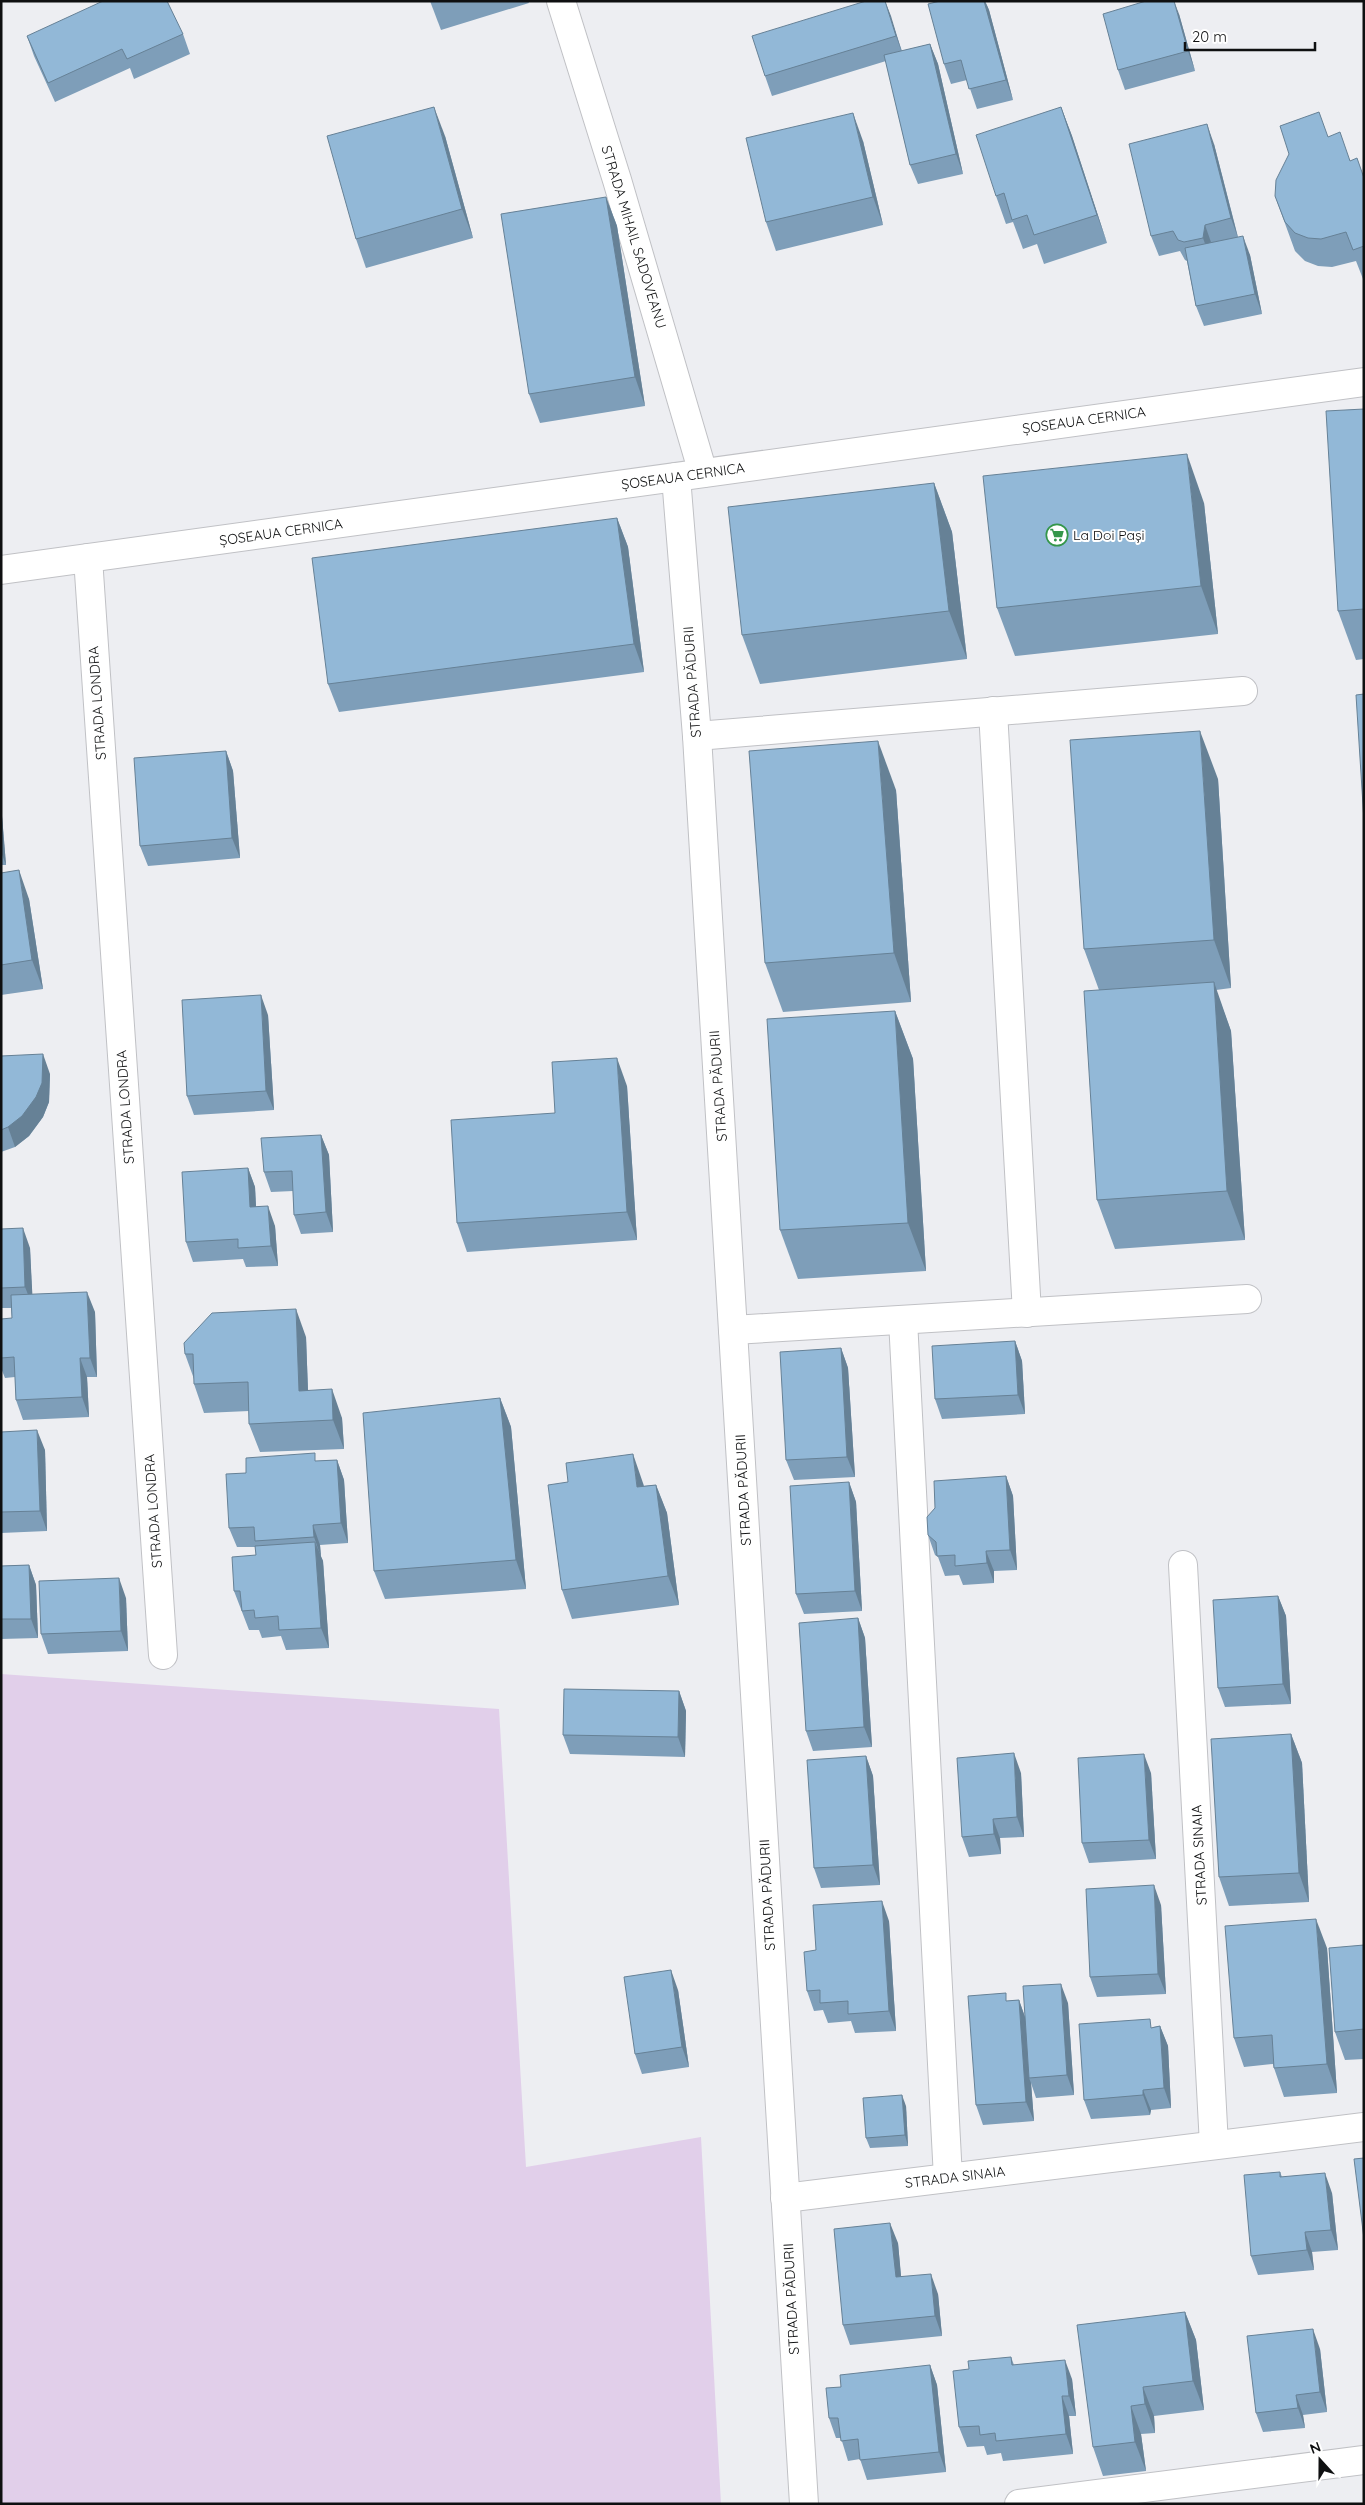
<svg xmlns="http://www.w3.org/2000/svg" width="1365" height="2505" font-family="Quicksand,sans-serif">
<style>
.green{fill:#e1cfea}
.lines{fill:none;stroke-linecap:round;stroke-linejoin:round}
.minor-casing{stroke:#c0c1c5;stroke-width:30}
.tertiary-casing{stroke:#c0c1c5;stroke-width:30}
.minor{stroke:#fff;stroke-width:28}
.tertiary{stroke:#fff;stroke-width:28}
.wall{fill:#7e9eb9}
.shaded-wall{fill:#668196}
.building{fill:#92b8d7;stroke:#668196}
.labels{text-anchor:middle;stroke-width:4;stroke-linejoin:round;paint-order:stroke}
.street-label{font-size:14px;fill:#0f1011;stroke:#fff}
.poi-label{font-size:14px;fill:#0f1011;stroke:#fff;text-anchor:start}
</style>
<rect width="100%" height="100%" fill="#edeef2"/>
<!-- green -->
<path class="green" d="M1,1674L499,1709L526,2167L701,2137L721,2504H1Z"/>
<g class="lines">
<!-- minor casing -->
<g class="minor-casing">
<g id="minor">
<path d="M561,1L617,180L703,473"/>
<path d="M676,477L697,736L804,2504"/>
<path d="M88,558L163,1655"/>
<path d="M993,711L1027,1313"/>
<path d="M697,736L1243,691"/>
<path d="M903,1320L948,2178"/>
<path d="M733,1330L1247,1299"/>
<path d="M1183,1565L1214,2145"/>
<path d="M785,2198L1364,2127"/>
<path d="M1019,2504L1364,2460"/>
</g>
</g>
<!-- tertiary casing -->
<g class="tertiary-casing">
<path id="tertiary" d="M1,570L1364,382"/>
</g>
<!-- minor -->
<use href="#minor" class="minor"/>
<!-- tertiary -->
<use href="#tertiary" class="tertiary"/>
</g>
<!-- wall -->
<g class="wall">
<path d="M430,1H528L529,3L441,30Z"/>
<path d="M885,1L902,51L930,44L938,64L963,174L918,184L910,165L886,61L772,96L765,76Z"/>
<path d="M940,1H985L989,10L1013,100L977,109L967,80L951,84L944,64Z"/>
<path d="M1179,14L1195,71L1125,90L1118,70Z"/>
<path d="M183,34L190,54L134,79L130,68L55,102L34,56L27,36Z"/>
<path d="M1061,107L1072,136L1107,243L1044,264L1037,244L1023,249L1013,222L1006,224L996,196Z"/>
<path d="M445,136L473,238L366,268L356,239Z"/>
<path d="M1328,137L1350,161L1364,177V279H1363L1356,261L1332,267L1318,266L1305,261L1295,251L1275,196Z"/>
<path d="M863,141L883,225L776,251L766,222Z"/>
<path d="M1214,144L1238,237L1250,255L1262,314L1204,326L1196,306L1187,261L1185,260L1180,251L1159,256L1151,236Z"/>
<path d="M606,197L617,226L645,406L540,423L529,394Z"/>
<path d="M1364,409V659L1356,660L1338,611Z"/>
<path d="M934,483L952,532L967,659L760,684L742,635Z"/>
<path d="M1204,503L1218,634L1015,656L997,608Z"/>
<path d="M617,518L628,547L644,672L339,712L328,684Z"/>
<path d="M226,751L233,771L240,858L148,866L140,846Z"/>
<path d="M1218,779L1231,988L1216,990L1231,1031L1245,1240L1115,1249L1097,1200L1099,990L1084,949Z"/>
<path d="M896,790L911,1002L783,1012L765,963Z"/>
<path d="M1,804L6,865H1Z"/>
<path d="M1,873L29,899L43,989L1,995Z"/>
<path d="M895,1011L913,1059L926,1271L798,1279L780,1230Z"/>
<path d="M268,1015L274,1110L194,1115L187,1096Z"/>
<path d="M1,1056L50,1074L49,1102L43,1117L29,1136L15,1147L1,1152Z"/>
<path d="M627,1086L637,1240L467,1252L457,1223L555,1113Z"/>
<path d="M321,1135L329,1155L333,1232L301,1234L294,1215L293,1191L271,1192L264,1172Z"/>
<path d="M248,1168L255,1187L256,1207L275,1226L278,1266L246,1267L243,1259L193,1262L186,1242Z"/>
<path d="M1,1229L30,1248L32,1294L95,1312L97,1377H87L89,1417L23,1420L16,1400L15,1377L5,1378L1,1368V1358L12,1318L11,1308H1Z"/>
<path d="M306,1337L308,1390L342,1418L344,1449L260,1452L249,1424V1411L204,1413L194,1384V1379L185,1354Z"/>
<path d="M1015,1341L1022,1361L1025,1414L942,1419L935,1399Z"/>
<path d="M841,1348L848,1368L855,1477L794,1480L786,1460Z"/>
<path d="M500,1398L511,1427L526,1589L385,1599L374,1571Z"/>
<path d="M1,1432L45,1450L47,1531L1,1533Z"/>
<path d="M337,1460L344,1480L348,1543L320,1545L321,1557L323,1561L329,1648L286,1650L281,1636L262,1638L259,1630H249L234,1591L256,1555L255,1547H237L229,1528L246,1473L318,1461Z"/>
<path d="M1006,1476L1013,1496L1017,1570L994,1571V1583L963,1585L959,1575L945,1576L938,1557L935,1555L928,1535Z"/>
<path d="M849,1482L856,1502L862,1611L804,1614L796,1594Z"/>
<path d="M643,1483L644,1486L656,1485L667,1513L679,1605L572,1619L562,1590Z"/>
<path d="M29,1565L36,1585L38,1638L1,1639V1566Z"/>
<path d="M1278,1596L1286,1616L1291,1704L1225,1707L1218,1688Z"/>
<path d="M126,1598L128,1651L48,1654L41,1634Z"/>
<path d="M858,1618L865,1638L872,1747L813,1751L806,1731Z"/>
<path d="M679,1691L686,1711L685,1757L570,1754L563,1735Z"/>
<path d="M1291,1734L1302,1763L1309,1902L1229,1906L1219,1877Z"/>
<path d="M866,1756L873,1776L880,1885L821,1888L814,1868Z"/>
<path d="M1021,1773L1024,1837L1000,1838L1001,1854L969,1857L962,1837Z"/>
<path d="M1151,1773L1156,1859L1089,1863L1082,1843Z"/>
<path d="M1161,1905L1166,1994L1097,1997L1090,1977Z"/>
<path d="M889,1921L896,2031L855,2033L851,2021L828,2023L823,2010L814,2011L807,1991L816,1950Z"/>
<path d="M1364,1945V2059L1345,2060L1335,2032Z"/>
<path d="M1327,1948L1337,2093L1284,2097L1274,2068L1273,2064L1244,2067L1234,2038Z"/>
<path d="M678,1990L689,2067L642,2074L635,2054Z"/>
<path d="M1019,2000L1025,2017L1068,2003L1074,2095L1036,2098L1031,2083L1034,2121L983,2125L976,2105L1009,2001Z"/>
<path d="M1160,2026L1168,2046L1171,2108L1151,2110L1150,2115L1091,2119L1084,2100L1153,2027Z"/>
<path d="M906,2106L908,2146L870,2148L866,2138Z"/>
<path d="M1280,2172L1282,2177L1332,2193L1338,2250L1312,2252L1314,2270L1258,2275L1251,2256Z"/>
<path d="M898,2243L901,2277L938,2294L942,2336L850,2345L843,2325Z"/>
<path d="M1185,2312L1196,2340L1204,2410L1154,2416L1155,2433L1141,2434L1146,2471L1103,2476L1093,2447Z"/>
<path d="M1320,2349L1327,2412L1303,2415L1305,2428L1263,2432L1256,2413Z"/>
<path d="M1011,2357L1014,2365L1072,2379L1076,2416H1069L1073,2454L1003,2461L1001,2453L987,2455L984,2446L967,2447L959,2427L969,2369Z"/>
<path d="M930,2365L937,2385L946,2472L867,2480L860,2459L848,2461L841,2438H836L829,2418Z"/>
</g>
<!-- shaded-wall -->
<g class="shaded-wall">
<path d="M885,1L891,16L903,56L896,36Z"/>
<path d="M984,1H985L989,10L1013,100L1006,80Z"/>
<path d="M1174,1L1179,14L1195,71L1188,51Z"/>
<path d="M930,44L938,64L963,174L956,154Z"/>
<path d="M434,107L445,136L473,238L462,209Z"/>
<path d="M1061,107L1072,136L1107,243L1097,215Z"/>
<path d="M853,113L863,141L883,225L873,197Z"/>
<path d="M1207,124L1214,144L1238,238L1231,218Z"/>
<path d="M606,197L617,226L645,406L635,377Z"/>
<path d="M1205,225L1212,245L1210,258L1203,238Z"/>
<path d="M1243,236L1250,255L1262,314L1255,294Z"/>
<path d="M1187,454L1204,503L1218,634L1201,586Z"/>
<path d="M934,483L952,532L967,659L949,611Z"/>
<path d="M617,518L628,547L644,672L634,644Z"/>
<path d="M1200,731L1218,779L1231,988L1214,940Z"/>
<path d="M878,741L896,790L911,1002L894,953Z"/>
<path d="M226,751L233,771L240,858L232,838Z"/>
<path d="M1,804L6,865L1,852Z"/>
<path d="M19,870L29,899L43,989L32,960Z"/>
<path d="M1214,982L1231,1031L1245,1240L1227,1191Z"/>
<path d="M261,995L268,1015L274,1110L266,1091Z"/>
<path d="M895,1011L913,1059L926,1271L908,1223Z"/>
<path d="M43,1054L50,1074L49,1102L43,1117L29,1136L15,1147L8,1127Z"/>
<path d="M617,1058L627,1086L637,1240L627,1212Z"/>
<path d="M321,1135L329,1155L333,1232L326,1212Z"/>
<path d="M248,1168L255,1187L257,1227L250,1207Z"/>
<path d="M268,1206L275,1226L278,1266L271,1246Z"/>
<path d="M23,1228L30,1248L33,1307L25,1287Z"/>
<path d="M87,1292L95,1312L97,1377L90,1358Z"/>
<path d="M296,1309L306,1337L309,1419L299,1391Z"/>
<path d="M1015,1341L1022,1361L1025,1414L1018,1395Z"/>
<path d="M841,1348L848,1368L855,1477L847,1457Z"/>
<path d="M80,1358L87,1377L89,1417L82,1397Z"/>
<path d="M332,1389L342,1418L344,1449L333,1420Z"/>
<path d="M500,1398L511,1427L526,1589L516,1560Z"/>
<path d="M37,1430L45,1450L47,1531L40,1511Z"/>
<path d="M633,1454L643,1483L648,1516L637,1487Z"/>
<path d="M337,1460L344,1480L348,1543L341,1523Z"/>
<path d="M1006,1476L1013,1496L1017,1570L1010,1550Z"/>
<path d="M849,1482L856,1502L862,1611L855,1591Z"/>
<path d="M656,1485L667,1513L679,1605L668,1576Z"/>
<path d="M313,1525L320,1545L321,1557L314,1537Z"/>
<path d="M315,1542L323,1561L329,1648L321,1628Z"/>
<path d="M986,1551L994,1571V1583L987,1563Z"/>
<path d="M29,1565L36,1585L38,1638L31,1619Z"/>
<path d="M119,1578L126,1598L128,1651L121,1631Z"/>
<path d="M1278,1596L1286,1616L1291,1704L1283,1684Z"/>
<path d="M858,1618L865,1638L872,1747L864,1727Z"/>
<path d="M679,1691L686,1711L685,1757L678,1737Z"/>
<path d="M1291,1734L1302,1763L1309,1902L1299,1873Z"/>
<path d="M1014,1753L1021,1773L1024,1837L1017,1817Z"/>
<path d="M1144,1754L1151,1773L1156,1859L1149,1840Z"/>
<path d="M866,1756L873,1776L880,1885L873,1865Z"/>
<path d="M993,1819L1000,1838L1001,1854L994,1834Z"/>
<path d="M1154,1885L1161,1905L1166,1994L1158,1974Z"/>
<path d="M882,1901L889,1921L896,2031L889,2011Z"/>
<path d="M1316,1919L1327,1948L1337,2093L1327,2064Z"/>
<path d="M671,1970L678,1990L689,2067L682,2047Z"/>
<path d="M1061,1984L1068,2003L1074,2095L1067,2075Z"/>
<path d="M1019,2000L1026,2020L1029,2078L1031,2083L1034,2121L1026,2102Z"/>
<path d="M1160,2026L1168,2046L1171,2108L1164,2088Z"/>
<path d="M1143,2090L1151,2110L1150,2115L1143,2095Z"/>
<path d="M902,2095L906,2106L908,2146L905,2135Z"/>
<path d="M1325,2173L1332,2193L1338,2250L1331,2230Z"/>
<path d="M890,2223L898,2243L903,2297L896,2277Z"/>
<path d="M1305,2232L1312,2252L1314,2270L1307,2250Z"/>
<path d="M931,2274L938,2294L942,2336L935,2316Z"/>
<path d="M1185,2312L1196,2340L1204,2410L1193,2381Z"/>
<path d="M1313,2329L1320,2349L1327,2412L1320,2392Z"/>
<path d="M1065,2360L1072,2379L1076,2416L1069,2396Z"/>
<path d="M930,2365L937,2385L946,2472L939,2452Z"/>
<path d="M1143,2387L1154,2416L1155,2433L1145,2404Z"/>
<path d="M1296,2395L1303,2415L1305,2428L1298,2408Z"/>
<path d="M1062,2396L1069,2416L1073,2454L1066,2434Z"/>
<path d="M1131,2406L1141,2434L1146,2471L1135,2442Z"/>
</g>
<!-- building -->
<g class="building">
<path d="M103,1H167L183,34L127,59L122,49L48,83L27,36Z"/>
<path d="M866,1H885L896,36L765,76L752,36Z"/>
<path d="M940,1H984L1006,80L969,89L961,60L944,64L928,4Z"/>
<path d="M1146,1H1174L1188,51L1118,70L1103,14Z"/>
<path d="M930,44L956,154L910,165L884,55Z"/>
<path d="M434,107L462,209L356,239L327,136Z"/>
<path d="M1061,107L1097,215L1034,235L1027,215L1012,220L1004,193L996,196L976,135Z"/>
<path d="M1319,112L1328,137L1340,132L1350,161L1357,158L1364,178V246L1353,250L1346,232L1321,239L1308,238L1295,233L1285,222L1275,196L1276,180L1289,154L1280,126Z"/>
<path d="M853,113L873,197L766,222L746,138Z"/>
<path d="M1207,124L1231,218L1205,225L1203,238L1184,242L1178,240L1173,231L1151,236L1129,144Z"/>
<path d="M606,197L635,377L529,394L501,214Z"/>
<path d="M1243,236L1255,294L1196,306L1185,248Z"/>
<path d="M1364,409V609L1338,611L1326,411Z"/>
<path d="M1187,454L1201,586L997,608L983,476Z"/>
<path d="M934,483L949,611L742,635L728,507Z"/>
<path d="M617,518L634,644L328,684L312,558Z"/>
<path d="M1364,694V821L1356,695Z"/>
<path d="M1200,731L1214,940L1084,949L1070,740Z"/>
<path d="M878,741L894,953L765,963L749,751Z"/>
<path d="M226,751L232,838L140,846L134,758Z"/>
<path d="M19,870L32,960L1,965V873Z"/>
<path d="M1214,982L1227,1191L1097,1200L1084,991Z"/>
<path d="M261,995L266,1091L187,1096L182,1000Z"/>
<path d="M895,1011L908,1223L780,1230L767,1019Z"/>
<path d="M43,1054L42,1083L36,1097L22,1116L8,1127L1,1130V1056Z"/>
<path d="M617,1058L627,1212L457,1223L451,1120L555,1113L552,1062Z"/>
<path d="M321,1135L326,1212L294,1215L292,1171L264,1172L261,1138Z"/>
<path d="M248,1168L250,1207L268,1206L271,1246L238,1248V1239L186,1242L182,1172Z"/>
<path d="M23,1228L25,1287L1,1288V1229Z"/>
<path d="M87,1292L90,1358H80L82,1397L16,1400L14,1357L1,1358V1319L12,1318L11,1295Z"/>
<path d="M296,1309L299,1391L332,1389L333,1420L249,1424L248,1382L194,1384L193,1354H185L184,1343L212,1313Z"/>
<path d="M1015,1341L1018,1395L935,1399L932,1346Z"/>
<path d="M841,1348L847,1457L786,1460L780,1352Z"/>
<path d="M500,1398L516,1560L374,1571L363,1413Z"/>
<path d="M37,1430L40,1511L1,1512V1432Z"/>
<path d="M315,1453V1461L337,1460L341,1523L313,1525L314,1537L255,1541L254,1527L229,1528L226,1474L246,1473V1458Z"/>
<path d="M633,1454L637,1487L656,1485L668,1576L562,1590L548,1485L568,1482L566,1463Z"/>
<path d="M1006,1476L1010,1550L986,1551L987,1563L955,1566V1555L937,1556L936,1542L928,1535L927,1517L935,1508L934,1481Z"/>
<path d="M849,1482L855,1591L796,1594L790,1486Z"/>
<path d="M315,1542L321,1628L279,1630L278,1616L255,1618L254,1610L242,1611L240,1591H234L232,1557L256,1555L255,1546Z"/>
<path d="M29,1565L31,1619H1V1566Z"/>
<path d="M119,1578L121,1631L41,1634L39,1581Z"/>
<path d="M1278,1596L1283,1684L1218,1688L1213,1600Z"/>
<path d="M858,1618L864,1727L806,1731L799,1623Z"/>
<path d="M564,1689L679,1691L678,1737L563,1735Z"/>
<path d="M1291,1734L1299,1873L1219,1877L1211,1739Z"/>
<path d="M1014,1753L1017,1817L993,1819L994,1834L962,1837L957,1758Z"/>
<path d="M1144,1754L1149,1840L1082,1843L1078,1758Z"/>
<path d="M866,1756L873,1865L814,1868L807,1760Z"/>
<path d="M1154,1885L1158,1974L1090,1977L1086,1889Z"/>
<path d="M882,1901L889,2011L848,2014V2001L820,2003V1990L807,1991L804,1952L816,1950L813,1905Z"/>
<path d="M1316,1919L1327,2064L1274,2068L1272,2035L1234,2038L1225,1926Z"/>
<path d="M1364,1945V2029L1335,2032L1329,1948Z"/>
<path d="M671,1970L682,2047L635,2054L624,1977Z"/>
<path d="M1061,1984L1067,2075L1029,2078L1023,1986Z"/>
<path d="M1006,1993V2001L1019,2000L1026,2102L976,2105L968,1996Z"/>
<path d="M1150,2019L1151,2028L1160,2026L1164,2088L1143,2090V2095L1084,2100L1079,2024Z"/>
<path d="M902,2095L905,2135L866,2138L863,2098Z"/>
<path d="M1364,2158V2239L1354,2159Z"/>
<path d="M1280,2172V2177L1325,2173L1331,2230L1305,2232L1307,2250L1251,2256L1244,2175Z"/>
<path d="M890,2223L896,2277L931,2274L935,2316L843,2325L834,2229Z"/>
<path d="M1185,2312L1193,2381L1143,2387L1145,2404L1131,2406L1135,2442L1093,2447L1077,2325Z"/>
<path d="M1313,2329L1320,2392L1296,2395L1298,2408L1256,2413L1247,2336Z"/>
<path d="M1011,2357L1012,2365L1065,2360L1069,2396H1062L1066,2434L996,2441L995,2433L980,2435L979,2426L959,2427L953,2371L969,2369L968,2361Z"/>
<path d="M930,2365L939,2452L860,2460L858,2439L841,2441L838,2418H829L826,2388L841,2387L840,2375Z"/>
</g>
<!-- icons -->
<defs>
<g id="supermarket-ring" transform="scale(1.125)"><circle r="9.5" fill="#fff" stroke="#34964a" stroke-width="1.5"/><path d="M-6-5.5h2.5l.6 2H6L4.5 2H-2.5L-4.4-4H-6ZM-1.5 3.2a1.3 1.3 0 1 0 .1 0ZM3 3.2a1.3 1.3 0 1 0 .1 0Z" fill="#34964a"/></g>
</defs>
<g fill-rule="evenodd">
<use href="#supermarket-ring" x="1057" y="535"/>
</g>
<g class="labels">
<!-- street labels -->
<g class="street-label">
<text transform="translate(634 237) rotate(73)" y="5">STRADA MIHAIL SADOVEANU</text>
<text transform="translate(1084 420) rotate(-8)" y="5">ȘOSEAUA CERNICA</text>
<text transform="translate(683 476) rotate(-8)" y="5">ȘOSEAUA CERNICA</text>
<text transform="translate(281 532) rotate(-8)" y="5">ȘOSEAUA CERNICA</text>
<text transform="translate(692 682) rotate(-94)" y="5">STRADA PĂDURII</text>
<text transform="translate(97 703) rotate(-94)" y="5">STRADA LONDRA</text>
<text transform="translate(718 1086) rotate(-94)" y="5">STRADA PĂDURII</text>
<text transform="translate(125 1107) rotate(-94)" y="5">STRADA LONDRA</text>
<text transform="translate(743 1490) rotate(-93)" y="5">STRADA PĂDURII</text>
<text transform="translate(153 1511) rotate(-94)" y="5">STRADA LONDRA</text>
<text transform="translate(1199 1855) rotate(-93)" y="5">STRADA SINAIA</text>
<text transform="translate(767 1895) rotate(-93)" y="5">STRADA PĂDURII</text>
<text transform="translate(955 2177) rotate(-7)" y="5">STRADA SINAIA</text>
<text transform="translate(791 2299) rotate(-93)" y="5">STRADA PĂDURII</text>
</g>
<!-- poi labels -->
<g class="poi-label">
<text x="1073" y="540">La Doi Pași</text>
</g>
</g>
<!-- border -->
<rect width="1365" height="2505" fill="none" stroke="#0f1011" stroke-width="5"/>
<!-- north arrow -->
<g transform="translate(1320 2460) rotate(339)" stroke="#ffffff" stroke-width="4" paint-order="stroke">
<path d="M0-4L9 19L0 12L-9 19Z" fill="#0f1011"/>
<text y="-8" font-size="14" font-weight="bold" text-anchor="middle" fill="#0f1011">N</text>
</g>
<!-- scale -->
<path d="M1185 42v8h130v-8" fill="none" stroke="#0f1011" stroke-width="2.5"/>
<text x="1192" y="42" font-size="15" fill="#0f1011" stroke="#ffffff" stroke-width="4" paint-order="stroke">20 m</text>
</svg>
